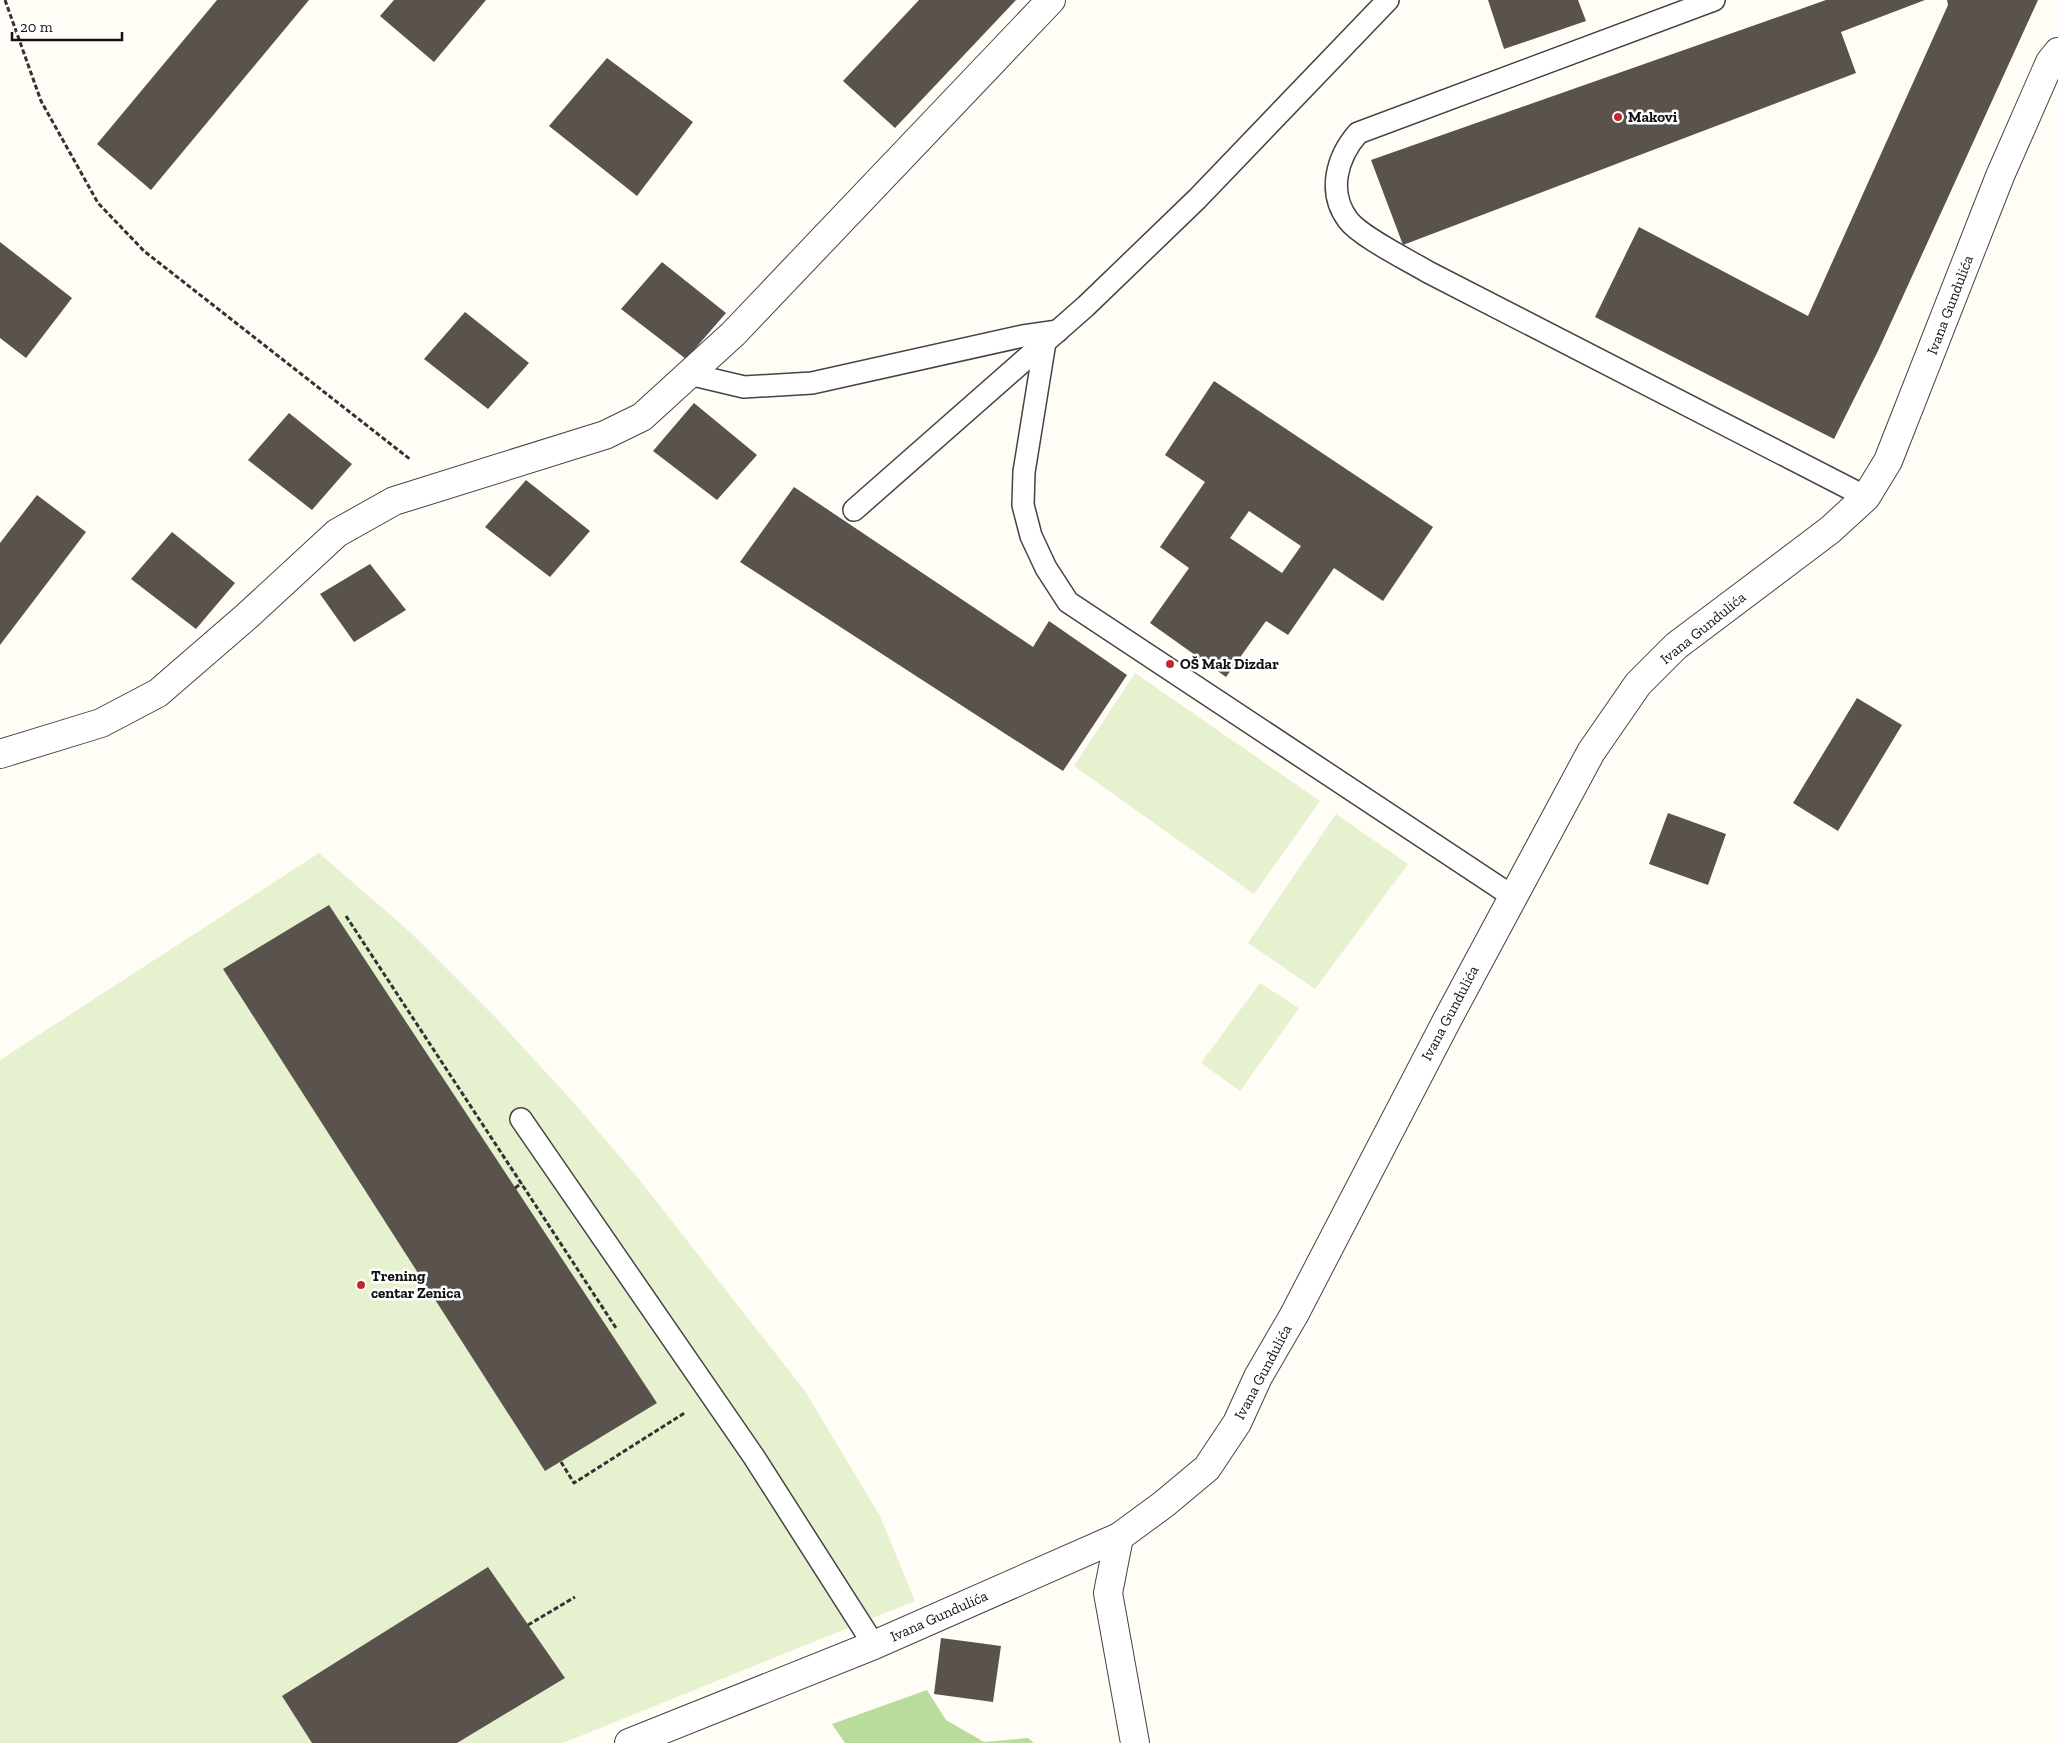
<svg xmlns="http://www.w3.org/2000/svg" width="2058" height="1743" font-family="'Zilla Slab',serif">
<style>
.forest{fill:#b9dc9c}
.pitch{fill:#e6f2cf}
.building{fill:#5a524d;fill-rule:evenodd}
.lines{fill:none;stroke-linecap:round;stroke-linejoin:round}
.lane-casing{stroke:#444;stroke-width:24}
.street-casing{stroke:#444;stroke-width:30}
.path{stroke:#333;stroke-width:3;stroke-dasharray:5 2.5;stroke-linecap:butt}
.lane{stroke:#fff;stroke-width:21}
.street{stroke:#fff;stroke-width:28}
.poi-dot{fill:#c4262e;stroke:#fff;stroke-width:2}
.labels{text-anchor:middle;stroke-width:5;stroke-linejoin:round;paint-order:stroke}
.poi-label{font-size:15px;font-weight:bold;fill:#111;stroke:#fff;text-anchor:start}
.street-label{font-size:15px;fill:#111;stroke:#fff}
</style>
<rect width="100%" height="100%" fill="#fffdf5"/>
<!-- forest -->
<path class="forest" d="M927,1690L946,1720L984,1742L1028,1738L1034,1743H845L832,1724Z"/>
<!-- pitch -->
<g class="pitch">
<path d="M1135,673L1320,801L1254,894L1074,766Z"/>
<path d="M1336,814L1408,864L1315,989L1248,943Z"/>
<path d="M319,853L410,932L497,1019L575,1104L638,1178L805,1391L880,1516L915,1601L563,1743H0V1060Z"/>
<path d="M1260,983L1299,1008L1240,1091L1201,1063Z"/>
</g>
<!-- building -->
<g class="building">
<path d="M217,0H309L151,190L97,144Z"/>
<path d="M394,0H486L434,62L380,16Z"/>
<path d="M919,0H1016L895,128L843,81Z"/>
<path d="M1488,0H1578L1586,21L1504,49Z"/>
<path d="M1826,0H1925L1841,32L1856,73L1403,245L1371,160Z"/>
<path d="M1947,0H2038L1878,351L1834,439L1595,317L1639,227L1808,316L1948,5Z"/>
<path d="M607,58L693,122L637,196L549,126Z"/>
<path d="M0,242L72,298L26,358L0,338Z"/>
<path d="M662,262L726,313L686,359L621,309Z"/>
<path d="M465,312L529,363L488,409L424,359Z"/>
<path d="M1214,381L1433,527L1383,601L1334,568L1288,635L1266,621L1226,677L1150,623L1189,568L1160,547L1205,482L1165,455ZM1249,511L1301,546L1282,573L1230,538Z"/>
<path d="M694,403L757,455L717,500L653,451Z"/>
<path d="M289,413L352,464L312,510L248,460Z"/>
<path d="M526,480L590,531L550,577L485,527Z"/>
<path d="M794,487L1033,647L1049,621L1127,675L1063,771L740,562Z"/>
<path d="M37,495L86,532L0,645V543Z"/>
<path d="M172,532L235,583L196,629L131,579Z"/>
<path d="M370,564L406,610L354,642L320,594Z"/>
<path d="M1857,698L1902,725L1838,831L1793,803Z"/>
<path d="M1668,813L1726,834L1708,885L1649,864Z"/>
<path d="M329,905L657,1403L545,1471L223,969Z"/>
<path d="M488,1567L565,1678L457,1743H312L282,1696Z"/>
<path d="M941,1638L1001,1646L993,1702L934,1694Z"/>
</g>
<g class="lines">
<!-- lane casing -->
<g class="lane-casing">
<g id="lane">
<path d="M1714,0L1358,133C1337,157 1327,192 1348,220C1361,237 1408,260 1428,272L1866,497"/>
<path d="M1045,342L1024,472L1023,505L1031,536L1046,568L1068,602L1512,896"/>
<path d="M689,374L744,387L812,383L1023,336L1058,331"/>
<path d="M854,510L1086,306L1197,199L1388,0"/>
<path d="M521,1119L754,1457L874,1645"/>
</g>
</g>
<!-- street casing -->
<g class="street-casing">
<g id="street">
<path d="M0,754L101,723L158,693L247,616L337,533L394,501L605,435L642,417L733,334L1051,0"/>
<path d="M1119,1537L1108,1593L1135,1743"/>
<path d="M629,1743L874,1645L1119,1537L1164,1504L1207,1468L1237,1423L1258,1377L1294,1315L1446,1022L1591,752L1638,684L1676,646L1830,530L1866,497L1888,461L2000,176L2050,62L2058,52"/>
</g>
</g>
<!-- path -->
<g class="path">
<path d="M5,0L41,101L98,203L144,251L411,460"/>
<path d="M346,916L616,1328"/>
<path d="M515,1188L522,1183"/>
<path d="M561,1462L574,1483L686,1412"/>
<path d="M528,1625L575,1597"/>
</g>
<!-- lane -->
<use href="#lane" class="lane"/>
<!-- street -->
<use href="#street" class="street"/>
</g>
<!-- markers -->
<g class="poi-dot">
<circle cx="1618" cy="117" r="5"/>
<circle cx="1170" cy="664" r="5"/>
<circle cx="361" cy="1285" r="5"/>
</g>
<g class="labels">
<!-- poi labels -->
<g class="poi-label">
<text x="1628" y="122">Makovi</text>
<text x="1180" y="669">OŠ Mak Dizdar</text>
<text x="371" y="1281">Trening<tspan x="371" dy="17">centar Zenica</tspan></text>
</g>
<!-- street labels -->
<g class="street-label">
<text transform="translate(1950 305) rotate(-69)" y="5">Ivana Gundulića</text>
<text transform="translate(1703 628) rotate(-39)" y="5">Ivana Gundulića</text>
<text transform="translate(1450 1013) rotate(-62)" y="5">Ivana Gundulića</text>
<text transform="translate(1263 1372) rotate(-62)" y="5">Ivana Gundulića</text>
<text transform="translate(939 1616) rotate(-24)" y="5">Ivana Gundulića</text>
</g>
</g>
<!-- scale -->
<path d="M12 32v8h110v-8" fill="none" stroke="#111111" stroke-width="2.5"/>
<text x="20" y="32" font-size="15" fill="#111111" stroke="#ffffff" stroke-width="4" paint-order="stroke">20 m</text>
</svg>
